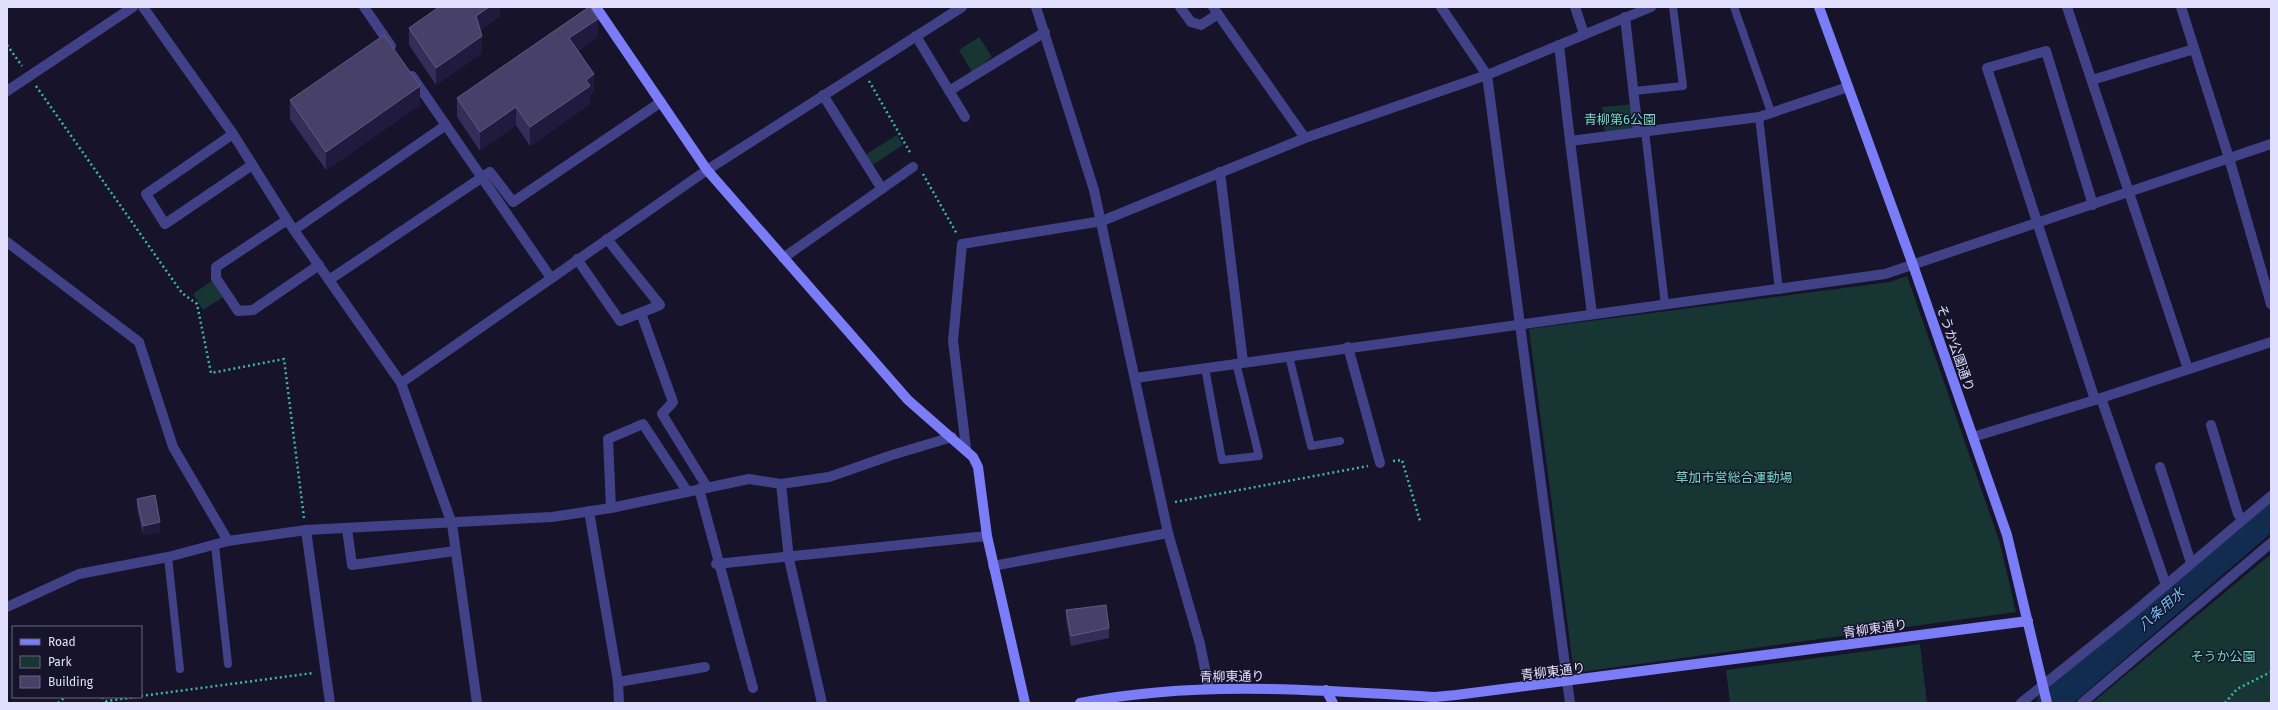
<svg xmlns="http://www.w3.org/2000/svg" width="2278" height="710" font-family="'Fira Sans','Noto Sans JP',sans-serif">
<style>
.green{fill:#163533}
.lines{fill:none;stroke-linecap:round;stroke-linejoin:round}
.river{stroke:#122c50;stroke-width:29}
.path{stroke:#38b8ac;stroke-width:2.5;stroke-dasharray:2 3;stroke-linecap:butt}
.lane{stroke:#414187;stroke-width:8}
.street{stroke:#414187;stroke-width:10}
.secondary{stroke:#7b7cf8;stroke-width:10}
.wall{fill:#342d57}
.shaded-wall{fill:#201b3e}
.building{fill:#474069;stroke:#5f5980}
.labels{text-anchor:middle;stroke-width:3;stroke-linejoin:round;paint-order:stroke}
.park-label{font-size:13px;fill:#6ddbbc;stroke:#16132b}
.street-label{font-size:13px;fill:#e1dffd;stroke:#16132b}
.water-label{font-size:14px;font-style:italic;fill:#72bff8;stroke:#16132b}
</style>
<rect width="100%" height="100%" fill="#16132b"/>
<!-- green -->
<g class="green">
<path d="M979,37L992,57L972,72L959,50Z"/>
<path d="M1634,104L1637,131L1605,135L1602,107Z"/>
<path d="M897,135L903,145L871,166L865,155Z"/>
<path d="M1907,276L2000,543L2016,612L1574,673L1529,329L1890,282Z"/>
<path d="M213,280L225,296L203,310L193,294Z"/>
<path d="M2271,554V703H2092Z"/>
<path d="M1920,644L1927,703H1730L1726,670Z"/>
</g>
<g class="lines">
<!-- river -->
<path class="river" d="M2051,703L2271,514"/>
<!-- path -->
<g class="path">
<path d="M7,45L22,66"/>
<path d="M869,81L911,154"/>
<path d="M36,86L182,293L197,304L211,373L284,359L304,518"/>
<path d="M923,174L957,234"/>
<path d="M1393,461L1402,460L1420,521"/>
<path d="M1175,502L1368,466"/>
<path d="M141,696L313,673"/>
<path d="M102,697L106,701L136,697"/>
<path d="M58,703L65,697"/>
<path d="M2225,703L2237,689L2271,672"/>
</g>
<!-- lane -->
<g class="lane">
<path d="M1734,7L1771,112"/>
<path d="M1634,91L1683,86L1673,7"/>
<path d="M1759,117L1779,290"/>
<path d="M1645,131L1665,305"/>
<path d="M1289,356L1311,446L1340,441"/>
<path d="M1205,368L1222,460L1259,456L1236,363"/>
<path d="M215,545L228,664"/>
<path d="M168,557L180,669"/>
</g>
<!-- street -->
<g class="street">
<path d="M143,7L233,134L287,220L401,383L452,524L477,703"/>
<path d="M364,7L391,46"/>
<path d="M1036,7L1094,190L1168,533L1200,644L1209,689"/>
<path d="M1180,7L1191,22L1201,25L1218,14"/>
<path d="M1213,7L1305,138"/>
<path d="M1441,7L1487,75L1570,703"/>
<path d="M1575,7L1584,34"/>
<path d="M2067,7L2188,369"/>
<path d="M2181,7L2229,158L2271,304"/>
<path d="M1625,17L1638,132"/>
<path d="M916,36L965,117"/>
<path d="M1559,45L1570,141"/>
<path d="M412,76L551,278"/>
<path d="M2092,80L2194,49"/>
<path d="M7,91L133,7"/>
<path d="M949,91L1045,32"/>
<path d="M823,95L882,189"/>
<path d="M233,134L146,194L165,224L252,165"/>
<path d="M1220,172L1243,362"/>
<path d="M2093,205L2046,51L1987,68L2095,400"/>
<path d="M287,220L216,267V278L238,311L253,310L319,265"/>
<path d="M294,230L446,125"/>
<path d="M7,242L139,342L173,447L228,541"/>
<path d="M783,258L913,167"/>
<path d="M577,259L620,321L660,305L607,239"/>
<path d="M329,280L490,172L513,202L661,102"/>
<path d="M641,313L673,402L662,414L707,487"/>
<path d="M1592,314L1570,141L1759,117L1848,87"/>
<path d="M1348,347L1380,463"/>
<path d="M1135,378L1885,274L2271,144"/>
<path d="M401,383L707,170L962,7"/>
<path d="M2101,398L2166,585"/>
<path d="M2211,425L2238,514L2243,520"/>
<path d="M1973,437L2095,400L2271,342"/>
<path d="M966,448L953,341L962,244L1102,221L1305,138L1487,75L1651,7"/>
<path d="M2160,467L2191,563"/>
<path d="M781,484L829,477L892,455L952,437"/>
<path d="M699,489L753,688"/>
<path d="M611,508L608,439L643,424L687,491"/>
<path d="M589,511L618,682L619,703"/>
<path d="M347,529L352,565L455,551"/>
<path d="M306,530L330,703"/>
<path d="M716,564L987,536"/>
<path d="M993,566L1168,533"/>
<path d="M7,607L79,574L168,557L228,541L306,530L552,517L611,508L749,479L781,484L789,559L822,703"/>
<path d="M618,682L705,667"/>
<path d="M2021,703L2133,613L2271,496"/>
<path d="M2082,703L2271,543"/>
</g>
<!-- secondary -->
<g class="secondary">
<path d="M596,7L707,170L908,400L973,457L978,467L987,536L1025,703"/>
<path d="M1819,7L1913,265L2007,535L2047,703"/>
<path d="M1326,690L1333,703"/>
<path d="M1080,703C1197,680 1317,690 1435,697L1456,695L2028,621"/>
</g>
</g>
<!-- wall -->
<g class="wall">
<path d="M500,7V16L480,30L482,53L436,85L409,45V28Z"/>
<path d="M598,37L578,51L594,92L590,95V104L530,146L516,125L480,151L457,117V98Z"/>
<path d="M290,100L420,105L326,170L290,119Z"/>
<path d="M137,499L160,532L143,535L137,509Z"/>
<path d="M1066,610L1109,628V638L1071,646L1066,620Z"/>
</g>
<!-- shaded-wall -->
<g class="shaded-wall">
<path d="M489,7H500V16L476,33V16Z"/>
<path d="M598,19V37L569,57V38Z"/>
<path d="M482,36V53L436,85V68Z"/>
<path d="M594,74V92L590,95V104L530,146V127L586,80Z"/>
<path d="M420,86V105L326,170V152Z"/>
<path d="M516,107V125L480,151V132Z"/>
<path d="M160,522V532L143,535V526Z"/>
</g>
<!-- building -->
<g class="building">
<path d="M439,7H489L476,16L482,36L436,68L409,28Z"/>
<path d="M589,7H590L598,19L569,38L594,74L586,80L590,86L530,127L516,107L480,132L457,98Z"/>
<path d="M384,35L420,86L326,152L290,100Z"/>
<path d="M155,495L160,522L143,526L137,499Z"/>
<path d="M1106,605L1109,628L1071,636L1066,610Z"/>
</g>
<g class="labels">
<!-- park labels -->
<g class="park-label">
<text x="1620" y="124">青柳第6公園</text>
<text x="1734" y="482">草加市営総合運動場</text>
<text x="2223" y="661">そうか公園</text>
</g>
<!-- street labels -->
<g class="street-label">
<text transform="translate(1956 348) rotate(71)" y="5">そうか公園通り</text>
<text transform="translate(1875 628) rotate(-8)" y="5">青柳東通り</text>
<text transform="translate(1553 671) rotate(-7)" y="5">青柳東通り</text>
<text transform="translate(1232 676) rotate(-1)" y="5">青柳東通り</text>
</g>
<!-- water labels -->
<g class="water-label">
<text transform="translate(2161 609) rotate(-41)" y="5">八条用水</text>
</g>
</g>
<!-- border -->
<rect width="2278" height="710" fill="none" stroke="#e1dffd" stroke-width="16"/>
<!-- legend -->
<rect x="12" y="626" width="130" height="72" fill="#16132b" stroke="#67657f"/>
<rect x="20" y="639" width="20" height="6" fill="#7b7cf8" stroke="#67657f"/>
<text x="48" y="646" font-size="12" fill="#e1dffd">Road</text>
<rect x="20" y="656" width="20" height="12" fill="#163533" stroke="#67657f"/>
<text x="48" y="666" font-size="12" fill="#e1dffd">Park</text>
<rect x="20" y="676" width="20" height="12" fill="#474069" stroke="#67657f"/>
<text x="48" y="686" font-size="12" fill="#e1dffd">Building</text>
</svg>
